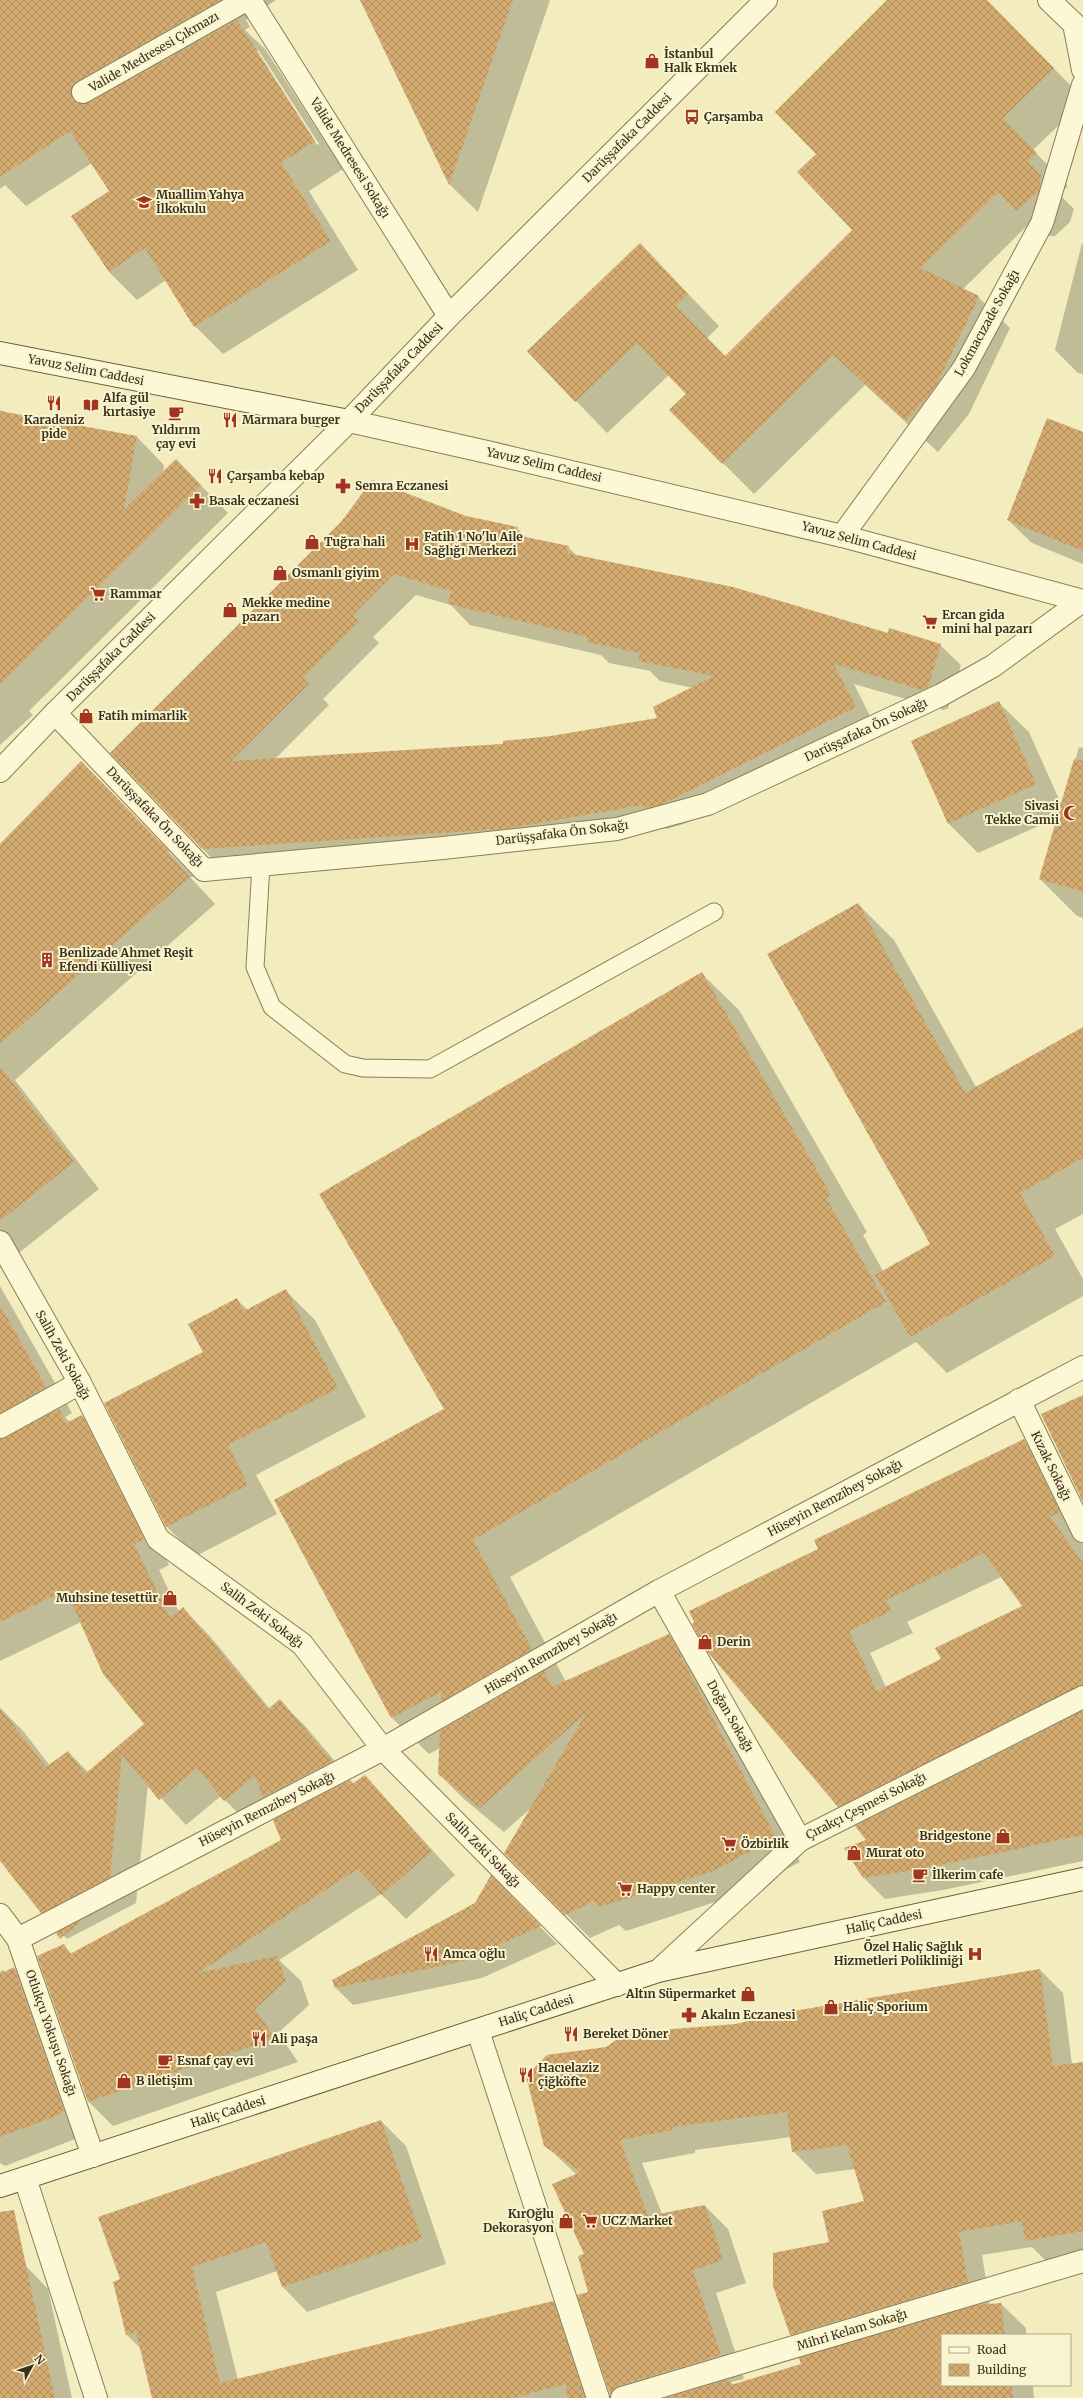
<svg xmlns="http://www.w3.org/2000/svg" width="1083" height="2398" font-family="Merriweather,serif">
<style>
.shadow{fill:#0003;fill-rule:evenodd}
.building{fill:url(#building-cross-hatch);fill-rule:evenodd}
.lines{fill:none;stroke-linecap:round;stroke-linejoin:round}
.service-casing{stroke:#8d7d56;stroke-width:19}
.minor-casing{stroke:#8d7d56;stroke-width:24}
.tertiary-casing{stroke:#8d7d56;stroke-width:24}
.secondary-casing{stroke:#6f5d39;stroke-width:24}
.service{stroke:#fcf7d4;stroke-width:17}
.minor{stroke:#fcf7d4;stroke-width:22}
.tertiary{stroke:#fcf7d4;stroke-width:22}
.secondary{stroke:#fcf7d4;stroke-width:22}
.labels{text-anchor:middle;stroke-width:4;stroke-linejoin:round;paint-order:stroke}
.street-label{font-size:12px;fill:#3b301c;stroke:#f9f4d0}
.poi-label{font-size:12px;font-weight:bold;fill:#3b301c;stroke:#f9f4d0;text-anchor:start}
</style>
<defs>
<pattern id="building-cross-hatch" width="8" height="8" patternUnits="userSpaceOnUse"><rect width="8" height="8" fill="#d4ac71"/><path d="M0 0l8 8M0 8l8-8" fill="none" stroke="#ad8c5c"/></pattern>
</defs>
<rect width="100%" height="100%" fill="#f2ecbf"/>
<!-- shadow -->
<g class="shadow">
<path d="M0,0H276L246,20L250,27L245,30L265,49L343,169L309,191L358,270L223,354L195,326L166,280L137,300L109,272L110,191L92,163L26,206L5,185L0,189ZM256,51H259L319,144L317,145Z"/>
<path d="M361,0H550L478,212L450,185Z"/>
<path d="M888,0H986L1083,98V102L1033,150L1068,186L1059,194L1074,209L1070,222L1055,236H1044L1030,223L963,289L978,297L1010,328L969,414L938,452L865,385L754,494L670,410L687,394L669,375L607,433L528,351L671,276L719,326L707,338L725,357L853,230L818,154Z"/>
<path d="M1082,243H1083V374L1078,373L1055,350Z"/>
<path d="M0,410L11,414L137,437L164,465L163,473L176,460L228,513L29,711L33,715L0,745Z"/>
<path d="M1083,433V564L1032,543L1008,520Z"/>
<path d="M466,517L517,528L527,538L568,547L577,556L888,634L940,645L961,665L948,708L944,710L854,684L876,728L684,824L666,829L663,826L223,870L111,753ZM416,595L451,605L470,625L601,655L609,663L650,671L660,681L693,688L659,719L551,737L504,744L274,760L329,705L323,699L379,643L373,637Z"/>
<path d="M999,703L1029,732L1062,806L1079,747L1083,748V918L1077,916L1040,879L1059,817L978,853L949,824Z"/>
<path d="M107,789L194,877H190L215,904L15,1080L99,1189L0,1268V846Z"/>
<path d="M858,904L894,940L976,1087L1083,1028V1214L1055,1229L1083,1279V1296L947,1373L916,1342L510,1577L566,1682L669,1635L693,1660L800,1862L737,1895L626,1931L619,1925L590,1938L505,1853L531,1808L504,1832L464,1799L439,1774L440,1748L429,1754L392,1718L276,1501L445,1410L702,974L739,1010L867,1232L863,1235L883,1271L931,1244Z"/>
<path d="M0,1286L72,1413L65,1417L70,1422L82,1416L108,1442L169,1565L159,1570L179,1612L183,1609L209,1635L270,1709L280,1701L306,1727L354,1784L365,1776L455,1875L406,1919L381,1894L279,1960L301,1981L309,2005L278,2033L298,2062L113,2126L89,2102L38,1957L63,1945L72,1954L282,1840L284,1816L274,1807L251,1826L221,1796L186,1825L148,1784L136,1903L67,1939L41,1912L0,1859V1708L24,1732L50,1766L68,1752L88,1772L146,1724L81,1622L0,1661Z"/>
<path d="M286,1291L315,1320L366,1417L256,1475L277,1514L196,1556L167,1527L105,1403L204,1352L237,1300L248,1310Z"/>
<path d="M1024,1440L1046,1462L1083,1538V1861L943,1890L885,1899L863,1877L868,1840L858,1826L839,1806L820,1550ZM1001,1577L1023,1606L942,1660L886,1687L870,1653L913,1633L907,1622Z"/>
<path d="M491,1877L557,1944L482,1978L353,2005L336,1988L475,1903Z"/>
<path d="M14,1968L36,1990L83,2136L5,2166L0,2163V1972L3,1970L5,1972Z"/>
<path d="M1040,1970L1063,1993L1072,2065L1083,2063V2258L1049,2264L1032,2247L982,2255L990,2305L1001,2304L1026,2328V2335H942V2385H1033L1034,2398H615L611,2394L579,2295L589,2293L577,2175L545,2145L606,2047ZM791,2137L793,2151L816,2174L856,2169L865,2201L830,2242L791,2334L812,2355L802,2364L734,2386L731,2382L744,2379L716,2293L746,2283L728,2229L705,2206L662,2214L642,2163L695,2153V2150Z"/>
<path d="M381,2121L406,2146L446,2264L307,2312L283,2287L277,2271L216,2292L238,2380L553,2302L578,2327L602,2398H153L141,2349L127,2335L121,2280Z"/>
<path d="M0,2255L26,2266L48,2289L72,2398H0Z"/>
</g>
<!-- building -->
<g class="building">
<path d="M0,0H221L77,81L72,86V98L77,103H89L237,20L315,141L281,163L331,241L194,327L145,248L109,272L71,216L109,191L70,131L0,177Z"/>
<path d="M360,0H513L449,185Z"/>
<path d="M887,0H987L1054,68L1003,118L1037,153L1028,162L1041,175L1039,191L1017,211L998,192L921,268L979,296L938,382L926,399L906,421L833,355L722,464L669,410L686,394L637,343L575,402L527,351L640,243L688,294L676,306L725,356L852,230L797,172L816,154L775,112Z"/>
<path d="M0,411L137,436L124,509L176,459L201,485L0,685Z"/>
<path d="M1047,418L1083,432V551L1007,520Z"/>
<path d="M372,480L466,516L518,527L516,535L569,546L567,553L733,587L888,633L889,628L941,644L928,687L922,690L834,664L856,707L663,804L645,808L643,805L503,829L202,849L110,753L341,522ZM394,574L451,591L448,604L588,637L587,642L640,653L638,661L714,676L653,707L657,718L551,736L503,741V744L231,761L309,684L303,678L359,622L353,615Z"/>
<path d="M999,701L1036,784L948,824L911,741Z"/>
<path d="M1074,759L1083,761V892L1039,879Z"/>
<path d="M81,761L169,851L166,852L190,877L0,1044V844Z"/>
<path d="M858,903L965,1093L1083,1027V1158L1020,1193L1055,1256L910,1337L875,1275L930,1244L767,954Z"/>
<path d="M702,972L831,1195L826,1198L886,1302L473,1540L532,1649L441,1702V1692L391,1718L274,1500L444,1409L319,1194Z"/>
<path d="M0,1066L74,1162L0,1221Z"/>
<path d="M286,1289L338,1388L228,1445L248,1485L166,1527L104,1403L203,1352L188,1324L237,1298L244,1311Z"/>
<path d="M0,1305L46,1387L0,1413Z"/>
<path d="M1083,1395V1502L1041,1414Z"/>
<path d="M59,1409L66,1423L82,1415L144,1539L134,1544L170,1618L183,1607L268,1709L280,1699L332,1761L263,1797L255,1776L224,1801L197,1768L159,1800L122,1755L110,1877L41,1913L0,1861V1708L46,1767L68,1751L85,1774L144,1724L103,1674L66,1590L0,1622V1439Z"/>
<path d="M1024,1439L1060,1512L1050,1517L1083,1563V1685L838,1807L707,1651L692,1624L694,1622L689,1611L818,1549L814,1540ZM984,1553L1022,1606L935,1648L941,1659L877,1691L849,1631L891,1611L886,1600Z"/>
<path d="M669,1634L776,1838L713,1871L600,1907L594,1901L565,1915L504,1853L586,1713L480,1808L438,1774L440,1731L544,1671L552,1687Z"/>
<path d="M1083,1711V1835L921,1869L863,1878L844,1848L866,1840L855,1826Z"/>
<path d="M365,1775L432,1851L382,1895L358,1869L198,1973L277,1956L286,1981L255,2009L275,2038L88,2102L37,1956L64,1944L70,1954L281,1840L273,1820L349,1781L352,1784Z"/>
<path d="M491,1875L541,1926L464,1961L335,1988L332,1980L475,1903Z"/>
<path d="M84,1919L60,1939L56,1933Z"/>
<path d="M14,1967L64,2111L61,2112V2114L0,2137V1974Z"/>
<path d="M1040,1969L1053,2066L1083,2062V2231L1025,2241L1022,2221L959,2232L968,2282L790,2335L773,2286V2253L829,2242L822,2211L864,2201L847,2145L792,2152L787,2112L672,2127L673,2130L620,2140L648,2216L705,2205L723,2260L693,2270L721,2355L618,2386L610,2395L577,2295L588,2292L578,2256L584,2254L552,2184L581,2172L544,2146L526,2076L547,2055L606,2047L622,2036L673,2029L736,2024L782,2013Z"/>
<path d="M381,2120L422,2239L282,2287L266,2242L192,2267L220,2383L553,2301L585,2398H567L566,2384L513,2398H152L136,2332L126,2335L113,2282L120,2279L98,2217Z"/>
<path d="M14,2210L48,2366L55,2398H0V2212Z"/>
<path d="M1001,2303L1005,2335H942V2385H1012L1013,2398H666L729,2379L731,2385L801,2364L799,2358L977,2305Z"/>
</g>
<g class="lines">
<!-- service casing -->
<g class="service-casing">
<path id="service" d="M261,865L255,967L272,1007L345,1064L363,1068L430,1069L714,912"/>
</g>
<!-- minor casing -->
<g class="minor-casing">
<g id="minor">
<path d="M250,0L449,316"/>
<path d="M1049,0L1074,24L1083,70"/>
<path d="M83,92L246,0"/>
<path d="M842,536L964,368L1042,223L1083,85"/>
<path d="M55,713L204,870L443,848L617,829L708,804L941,695L993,666L1082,601"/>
<path d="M0,1242L80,1383L158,1539L302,1644L383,1749L617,1985"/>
<path d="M1019,1400L1083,1531"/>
<path d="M0,1427L80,1383"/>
<path d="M659,1591L800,1840"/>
<path d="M0,1915L18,1939L93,2156"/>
<path d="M18,1939L383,1749L659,1591L1083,1367"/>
<path d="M658,1971L800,1840L1083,1697"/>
<path d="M478,2031L598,2398"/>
<path d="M25,2178L96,2398"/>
<path d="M622,2398L1083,2261"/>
</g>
</g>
<!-- tertiary casing -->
<g class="tertiary-casing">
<g id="tertiary">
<path d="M349,421L487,452L842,536L1083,601"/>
<path d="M0,771L55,713L349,421L449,316L766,0"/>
</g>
</g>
<!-- secondary casing -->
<g class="secondary-casing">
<g id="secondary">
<path d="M0,353L349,421"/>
<path d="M0,2186L658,1971L1083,1879"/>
</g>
</g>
<!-- service -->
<use href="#service" class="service"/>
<!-- minor -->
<use href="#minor" class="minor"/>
<!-- tertiary -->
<use href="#tertiary" class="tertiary"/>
<!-- secondary -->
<use href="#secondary" class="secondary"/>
</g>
<!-- icons -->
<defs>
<g id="shop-bare" transform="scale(1.2)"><path d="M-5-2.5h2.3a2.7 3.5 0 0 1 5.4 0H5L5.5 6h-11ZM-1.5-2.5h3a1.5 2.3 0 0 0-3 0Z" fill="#a2351f" stroke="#f9f4d0" stroke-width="2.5" paint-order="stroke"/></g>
<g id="bus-bare" transform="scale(1.2)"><path d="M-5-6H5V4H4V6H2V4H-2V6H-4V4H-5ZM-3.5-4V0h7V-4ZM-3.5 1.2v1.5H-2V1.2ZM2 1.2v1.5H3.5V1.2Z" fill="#a2351f" stroke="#f9f4d0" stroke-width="2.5" paint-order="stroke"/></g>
<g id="school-bare" transform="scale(1.2)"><path d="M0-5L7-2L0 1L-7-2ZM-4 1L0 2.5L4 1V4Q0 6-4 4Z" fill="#a2351f" stroke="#f9f4d0" stroke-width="2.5" paint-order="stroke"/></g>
<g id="restaurant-bare" transform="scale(1.2)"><path d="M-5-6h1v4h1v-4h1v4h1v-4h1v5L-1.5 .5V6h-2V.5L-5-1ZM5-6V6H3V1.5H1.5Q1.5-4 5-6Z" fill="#a2351f" stroke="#f9f4d0" stroke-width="2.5" paint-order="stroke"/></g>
<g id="library-bare" transform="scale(1.2)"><path d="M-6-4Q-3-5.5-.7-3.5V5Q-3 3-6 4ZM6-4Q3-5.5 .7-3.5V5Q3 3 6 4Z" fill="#a2351f" stroke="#f9f4d0" stroke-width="2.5" paint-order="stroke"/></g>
<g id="cafe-bare" transform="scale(1.2)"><path d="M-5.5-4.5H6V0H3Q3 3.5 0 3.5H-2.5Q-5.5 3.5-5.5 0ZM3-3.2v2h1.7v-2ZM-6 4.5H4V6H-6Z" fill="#a2351f" stroke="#f9f4d0" stroke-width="2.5" paint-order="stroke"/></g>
<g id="pharmacy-bare" transform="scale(1.2)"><path d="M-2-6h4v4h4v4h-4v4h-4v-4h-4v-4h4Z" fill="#a2351f" stroke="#f9f4d0" stroke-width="2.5" paint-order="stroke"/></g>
<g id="hospital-bare" transform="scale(1.2)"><path d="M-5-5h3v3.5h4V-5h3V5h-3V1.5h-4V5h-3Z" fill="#a2351f" stroke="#f9f4d0" stroke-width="2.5" paint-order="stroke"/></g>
<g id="supermarket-bare" transform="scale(1.2)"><path d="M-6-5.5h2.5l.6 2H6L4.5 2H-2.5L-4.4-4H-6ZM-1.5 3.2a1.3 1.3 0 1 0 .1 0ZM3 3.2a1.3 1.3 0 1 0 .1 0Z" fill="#a2351f" stroke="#f9f4d0" stroke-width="2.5" paint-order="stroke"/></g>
<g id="mosque-bare" transform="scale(1.2)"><path d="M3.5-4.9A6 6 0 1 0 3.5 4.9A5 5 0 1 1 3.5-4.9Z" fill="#a2351f" stroke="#f9f4d0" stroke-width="2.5" paint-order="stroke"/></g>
<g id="building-bare" transform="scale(1.2)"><path d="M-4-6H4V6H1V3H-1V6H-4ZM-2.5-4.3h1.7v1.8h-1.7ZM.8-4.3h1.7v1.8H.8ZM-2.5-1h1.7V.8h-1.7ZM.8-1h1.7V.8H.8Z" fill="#a2351f" stroke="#f9f4d0" stroke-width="2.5" paint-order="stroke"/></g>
</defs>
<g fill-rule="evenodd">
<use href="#shop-bare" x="652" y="61"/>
<use href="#bus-bare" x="692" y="117"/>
<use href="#school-bare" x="144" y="202"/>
<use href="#restaurant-bare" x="54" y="403"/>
<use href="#library-bare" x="91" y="405"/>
<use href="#cafe-bare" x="176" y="413"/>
<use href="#restaurant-bare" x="230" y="420"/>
<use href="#restaurant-bare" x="215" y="476"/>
<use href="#pharmacy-bare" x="343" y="486"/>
<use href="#pharmacy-bare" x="197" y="501"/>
<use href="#shop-bare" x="312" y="542"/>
<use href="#hospital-bare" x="412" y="544"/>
<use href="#shop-bare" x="280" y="573"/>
<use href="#supermarket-bare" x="98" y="594"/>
<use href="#shop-bare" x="230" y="610"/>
<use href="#supermarket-bare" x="930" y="622"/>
<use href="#shop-bare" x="86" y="716"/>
<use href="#mosque-bare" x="1071" y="813"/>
<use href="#building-bare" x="47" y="960"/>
<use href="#shop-bare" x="170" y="1598"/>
<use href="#shop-bare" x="705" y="1642"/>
<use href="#shop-bare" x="1003" y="1836"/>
<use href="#supermarket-bare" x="729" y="1844"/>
<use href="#shop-bare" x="854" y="1853"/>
<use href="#cafe-bare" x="920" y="1875"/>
<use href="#supermarket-bare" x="625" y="1889"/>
<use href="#restaurant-bare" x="431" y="1954"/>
<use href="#hospital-bare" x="975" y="1954"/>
<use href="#shop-bare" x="748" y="1994"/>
<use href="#shop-bare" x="831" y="2007"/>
<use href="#pharmacy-bare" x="689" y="2015"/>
<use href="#restaurant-bare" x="571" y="2034"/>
<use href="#restaurant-bare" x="259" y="2039"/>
<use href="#cafe-bare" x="165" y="2061"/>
<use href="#restaurant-bare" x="526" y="2075"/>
<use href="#shop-bare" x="124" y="2081"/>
<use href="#shop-bare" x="566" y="2221"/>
<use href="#supermarket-bare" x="590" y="2221"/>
</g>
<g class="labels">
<!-- street labels -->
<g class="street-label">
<text transform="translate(154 52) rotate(-30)" y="4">Valide Medresesi Çıkmazı</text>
<text transform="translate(627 138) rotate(-45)" y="4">Darüşşafaka Caddesi</text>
<text transform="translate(350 158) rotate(58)" y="4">Valide Medresesi Sokağı</text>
<text transform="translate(987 323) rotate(-61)" y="4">Lokmacızade Sokağı</text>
<text transform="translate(399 368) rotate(-46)" y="4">Darüşşafaka Caddesi</text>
<text transform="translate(86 370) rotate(11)" y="4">Yavuz Selim Caddesi</text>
<text transform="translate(544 465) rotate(13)" y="4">Yavuz Selim Caddesi</text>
<text transform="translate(859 541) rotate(15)" y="4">Yavuz Selim Caddesi</text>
<text transform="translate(111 657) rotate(-45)" y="4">Darüşşafaka Caddesi</text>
<text transform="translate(866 730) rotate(-25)" y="4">Darüşşafaka Ön Sokağı</text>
<text transform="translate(155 817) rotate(46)" y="4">Darüşşafaka Ön Sokağı</text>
<text transform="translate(562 833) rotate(-7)" y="4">Darüşşafaka Ön Sokağı</text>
<text transform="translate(63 1355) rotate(61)" y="4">Salih Zeki Sokağı</text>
<text transform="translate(1051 1466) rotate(64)" y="4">Kızak Sokağı</text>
<text transform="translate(835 1498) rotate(-28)" y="4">Hüseyin Remzibey Sokağı</text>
<text transform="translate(262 1615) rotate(37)" y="4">Salih Zeki Sokağı</text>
<text transform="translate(551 1653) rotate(-30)" y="4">Hüseyin Remzibey Sokağı</text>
<text transform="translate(730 1716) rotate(60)" y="4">Doğan Sokağı</text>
<text transform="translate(866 1806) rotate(-27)" y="4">Çırakçı Çeşmesi Sokağı</text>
<text transform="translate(267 1809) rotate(-27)" y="4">Hüseyin Remzibey Sokağı</text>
<text transform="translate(483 1850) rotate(45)" y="4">Salih Zeki Sokağı</text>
<text transform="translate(884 1922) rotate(-12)" y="4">Haliç Caddesi</text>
<text transform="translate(536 2011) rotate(-18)" y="4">Haliç Caddesi</text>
<text transform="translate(51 2033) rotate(71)" y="4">Otlukçu Yokuşu Sokağı</text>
<text transform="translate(228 2112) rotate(-18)" y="4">Haliç Caddesi</text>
<text transform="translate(852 2330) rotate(-17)" y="4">Mihri Kelam Sokağı</text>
</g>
<!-- poi labels -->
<g class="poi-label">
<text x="664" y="58">İstanbul<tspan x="664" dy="14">Halk Ekmek</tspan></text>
<text x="704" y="121">Çarşamba</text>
<text x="156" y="199">Muallim Yahya<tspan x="156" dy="14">İlkokulu</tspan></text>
<text x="103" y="402">Alfa gül<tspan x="103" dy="14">kırtasiye</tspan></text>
<text x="54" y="424" text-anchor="middle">Karadeniz<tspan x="54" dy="14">pide</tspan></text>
<text x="242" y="424">Marmara burger</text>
<text x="176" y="434" text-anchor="middle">Yıldırım<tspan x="176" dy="14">çay evi</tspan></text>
<text x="227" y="480">Çarşamba kebap</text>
<text x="355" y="490">Semra Eczanesi</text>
<text x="209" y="505">Basak eczanesi</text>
<text x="424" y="541">Fatih 1 No'lu Aile<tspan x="424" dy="14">Sağlığı Merkezi</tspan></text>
<text x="324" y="546">Tuğra hali</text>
<text x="292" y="577">Osmanlı giyim</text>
<text x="110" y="598">Rammar</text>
<text x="242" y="607">Mekke medine<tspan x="242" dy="14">pazarı</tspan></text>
<text x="942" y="619">Ercan gida<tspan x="942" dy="14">mini hal pazarı</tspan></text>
<text x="98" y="720">Fatih mimarlik</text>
<text x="1059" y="810" text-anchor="end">Sivasi<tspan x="1059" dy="14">Tekke Camii</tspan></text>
<text x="59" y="957">Benlizade Ahmet Reşit<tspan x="59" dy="14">Efendi Külliyesi</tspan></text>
<text x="158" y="1602" text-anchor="end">Muhsine tesettür</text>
<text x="717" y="1646">Derin</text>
<text x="991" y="1840" text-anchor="end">Bridgestone</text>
<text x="741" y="1848">Özbirlik</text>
<text x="866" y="1857">Murat oto</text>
<text x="932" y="1879">İlkerim cafe</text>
<text x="637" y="1893">Happy center</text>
<text x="963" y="1951" text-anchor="end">Özel Haliç Sağlık<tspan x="963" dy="14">Hizmetleri Polikliniği</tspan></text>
<text x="443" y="1958">Amca oğlu</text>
<text x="736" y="1998" text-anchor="end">Altın Süpermarket</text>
<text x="843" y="2011">Haliç Sporium</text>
<text x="701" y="2019">Akalın Eczanesi</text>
<text x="583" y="2038">Bereket Döner</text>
<text x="271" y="2043">Ali paşa</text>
<text x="177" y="2065">Esnaf çay evi</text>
<text x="538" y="2072">Hacıelaziz<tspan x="538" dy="14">çiğköfte</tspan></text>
<text x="136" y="2085">B iletişim</text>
<text x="554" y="2218" text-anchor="end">KırOğlu<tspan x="554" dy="14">Dekorasyon</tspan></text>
<text x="602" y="2225">UCZ Market</text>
</g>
</g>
<!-- legend -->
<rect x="941" y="2334" width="130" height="52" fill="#f9f4d0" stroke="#ada688"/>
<rect x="949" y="2347" width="20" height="6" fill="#fcf7d4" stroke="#ada688"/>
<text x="977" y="2354" font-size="12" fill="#3b301c">Road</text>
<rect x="949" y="2364" width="20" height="12" fill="url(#building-cross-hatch)" stroke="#ada688"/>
<text x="977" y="2374" font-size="12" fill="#3b301c">Building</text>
<!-- north arrow -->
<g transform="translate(32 2366) rotate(50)" stroke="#f9f4d0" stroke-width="3" paint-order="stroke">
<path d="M0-3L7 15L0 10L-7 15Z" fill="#3b301c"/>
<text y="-6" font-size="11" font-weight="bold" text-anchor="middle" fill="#3b301c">N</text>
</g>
</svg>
